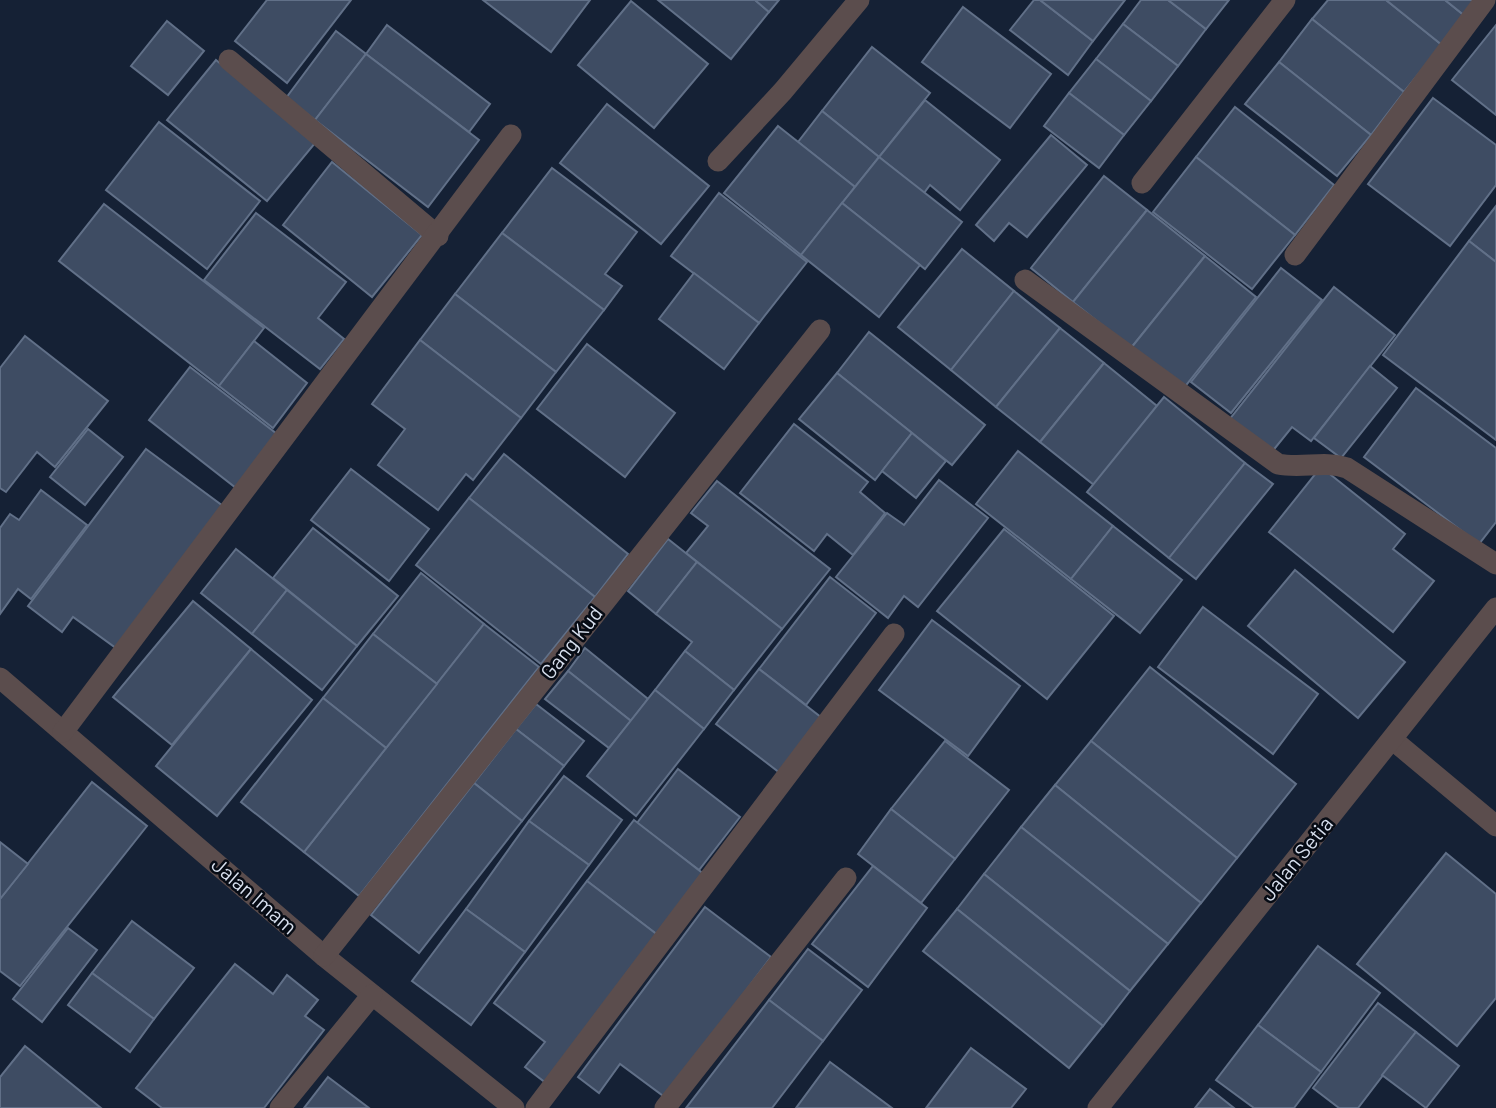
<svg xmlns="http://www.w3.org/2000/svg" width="1496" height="1108" font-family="Barlow,sans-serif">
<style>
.building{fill:#3e4c63;stroke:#617088;stroke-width:2}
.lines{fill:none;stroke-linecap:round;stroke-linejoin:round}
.minor{stroke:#5b4d4d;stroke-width:21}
.labels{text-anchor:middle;stroke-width:5;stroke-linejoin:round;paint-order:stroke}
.street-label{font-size:21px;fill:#d6deec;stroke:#060b14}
</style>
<rect width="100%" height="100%" fill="#152135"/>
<!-- building -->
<g class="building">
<path d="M267,0H351L287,83L235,41Z"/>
<path d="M483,0H590L551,52Z"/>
<path d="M658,0H755L769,12L731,59Z"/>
<path d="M755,0H779L769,12Z"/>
<path d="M1034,0H1040L1093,41L1068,75L1010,30Z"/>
<path d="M1040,0H1125L1093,41Z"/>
<path d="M1141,0H1168L1206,29L1178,66L1123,24Z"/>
<path d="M1168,0H1229L1206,29Z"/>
<path d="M1328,0H1386L1442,45L1404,92L1312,19Z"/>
<path d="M1386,0H1445L1465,16L1442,45Z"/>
<path d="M1445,0H1477L1465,16Z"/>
<path d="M631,1L708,64L654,128L578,65Z"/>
<path d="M963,7L1051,74L1010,128L922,62Z"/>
<path d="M1312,19L1404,92L1371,135L1279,62Z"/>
<path d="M167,21L204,51L168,95L131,66Z"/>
<path d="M1123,24L1178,66L1151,101L1096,59Z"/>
<path d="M387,25L490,104L469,132L366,54Z"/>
<path d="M1496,25V115L1452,80Z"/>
<path d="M336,31L366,54L315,120L286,98Z"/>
<path d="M872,47L930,93L879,157L822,111Z"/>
<path d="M366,54L479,140L428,207L315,120Z"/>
<path d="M1096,59L1151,101L1124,135L1069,93Z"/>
<path d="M216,60L316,142L267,201L167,120Z"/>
<path d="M1279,62L1371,135L1337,176L1245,104Z"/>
<path d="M1069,93L1124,135L1099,168L1044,126Z"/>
<path d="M1433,98L1496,145V185L1450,246L1368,184Z"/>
<path d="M925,100L1000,160L960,210L930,185L924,193L879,157Z"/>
<path d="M607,104L709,186L661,244L560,163Z"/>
<path d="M1235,107L1334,185L1295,235L1196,157Z"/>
<path d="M822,111L879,157L855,187L798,142Z"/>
<path d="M159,122L260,201L207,269L106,190Z"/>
<path d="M778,126L855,187L801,255L724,193Z"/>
<path d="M1051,135L1087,165L1027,237L1009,223L994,241L976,225Z"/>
<path d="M879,157L962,222L925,269L842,203Z"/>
<path d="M1196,157L1295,235L1252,289L1153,212Z"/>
<path d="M332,162L422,235L372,297L283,225Z"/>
<path d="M552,168L637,232L605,274L622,286L604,310L502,233Z"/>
<path d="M1104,176L1147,210L1073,302L1031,268Z"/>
<path d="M719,193L807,262L759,323L671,256Z"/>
<path d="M842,203L920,265L879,317L801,255Z"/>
<path d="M104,204L264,328L219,386L59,261Z"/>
<path d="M1496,206V262L1469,241Z"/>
<path d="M1147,210L1205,256L1131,348L1073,302Z"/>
<path d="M256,213L346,282L318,318L344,339L320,369L204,280Z"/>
<path d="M502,233L604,310L556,372L455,294Z"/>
<path d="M1469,241L1496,262V440L1383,355Z"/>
<path d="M962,249L1014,291L951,370L898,327Z"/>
<path d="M1205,256L1256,297L1183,389L1131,348Z"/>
<path d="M1281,268L1322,300L1231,413L1191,382Z"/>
<path d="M694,273L759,323L724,369L659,319Z"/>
<path d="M1334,287L1395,335L1311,441L1292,427L1271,453L1229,420Z"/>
<path d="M1014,291L1060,328L996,407L951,370Z"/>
<path d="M455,294L556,372L521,418L420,340Z"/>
<path d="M1060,328L1104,363L1040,442L996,407Z"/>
<path d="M869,332L985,425L952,465L837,373Z"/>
<path d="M25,336L108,401L55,467L37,452L6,492L0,488V368Z"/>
<path d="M420,340L521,418L473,480L466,474L438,510L378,465L405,429L372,404Z"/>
<path d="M254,341L307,383L273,428L219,386Z"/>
<path d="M587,344L675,413L625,477L537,409Z"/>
<path d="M1104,363L1157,406L1094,485L1040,442Z"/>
<path d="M1370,366L1397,388L1341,458L1314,438Z"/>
<path d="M190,367L277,434L236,488L149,420Z"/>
<path d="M837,373L912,433L875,480L799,419Z"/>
<path d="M1416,388L1496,448V522L1479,544L1364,457Z"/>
<path d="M1164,397L1245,463L1169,558L1087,492Z"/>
<path d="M794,424L868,482L860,492L885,513L853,555L827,534L814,551L740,493Z"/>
<path d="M88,429L123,457L85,505L50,477Z"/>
<path d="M912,433L946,461L916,498L882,471Z"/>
<path d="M146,449L227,509L120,651L73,617L62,632L28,606Z"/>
<path d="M1018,451L1113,526L1071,579L976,504Z"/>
<path d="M504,454L628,554L595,597L469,498Z"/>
<path d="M1245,463L1273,484L1196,579L1169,558Z"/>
<path d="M1321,467L1405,534L1393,549L1434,581L1393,632L1269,532Z"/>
<path d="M351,469L429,529L389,581L311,520Z"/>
<path d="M939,480L988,518L918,607L904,596L888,618L836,577L887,513L904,525Z"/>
<path d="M717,481L830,569L782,629L686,553L708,526L691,513Z"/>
<path d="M41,490L87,525L31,599L18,589L0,614V528L10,514L19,520Z"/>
<path d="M469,498L595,597L541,664L416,565Z"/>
<path d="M1113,526L1182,580L1140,633L1071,579Z"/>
<path d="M313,528L398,596L357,646L273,578Z"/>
<path d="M1004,529L1114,616L1047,699L937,611Z"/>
<path d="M668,539L697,562L656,614L628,591Z"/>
<path d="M236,549L287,590L252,634L201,593Z"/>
<path d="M697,562L782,629L734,690L685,651L692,642L656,614Z"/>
<path d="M1295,570L1405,662L1358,718L1248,626Z"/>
<path d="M421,573L484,624L437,684L373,634Z"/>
<path d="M830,577L876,613L806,705L759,669Z"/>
<path d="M287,590L357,646L322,690L252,634Z"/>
<path d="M193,601L251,649L172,745L113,697Z"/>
<path d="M1203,607L1318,694L1273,754L1158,667Z"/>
<path d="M932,620L1020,686L968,756L879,690Z"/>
<path d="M484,624L539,667L359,896L304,852Z"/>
<path d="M373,634L437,684L386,748L323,698Z"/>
<path d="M585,648L648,699L631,721L568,671Z"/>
<path d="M251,649L312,700L217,816L156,766Z"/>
<path d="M685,651L734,690L704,729L655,690Z"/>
<path d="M1150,667L1296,784L1237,858L1091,741Z"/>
<path d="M759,669L822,718L780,773L716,724Z"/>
<path d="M568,671L631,721L609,748L545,699Z"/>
<path d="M655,690L704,729L636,816L587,776Z"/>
<path d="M323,698L386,748L304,852L241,802Z"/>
<path d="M536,704L584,741L564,766L516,729Z"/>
<path d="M516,729L564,766L522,821L474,783Z"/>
<path d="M945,741L1009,790L955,859L891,809Z"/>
<path d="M1091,741L1237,858L1201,903L1055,785Z"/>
<path d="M678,769L740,817L699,870L637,823Z"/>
<path d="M564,776L622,820L589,865L529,821Z"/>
<path d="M92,782L147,826L20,986L0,971V899Z"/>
<path d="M474,783L522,821L419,953L371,915Z"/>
<path d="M1055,785L1201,903L1168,944L1021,827Z"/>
<path d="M891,809L955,859L921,903L858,854Z"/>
<path d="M634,820L705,875L659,936L587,881Z"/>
<path d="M529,821L589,865L525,952L466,909Z"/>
<path d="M1021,827L1168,944L1130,991L984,874Z"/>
<path d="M0,842L28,864L0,899Z"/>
<path d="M1446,853L1496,894V998L1457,1046L1357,964Z"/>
<path d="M873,866L927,908L868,987L812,944Z"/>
<path d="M984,874L1130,991L1103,1026L957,909Z"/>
<path d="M587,881L659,936L546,1083L525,1067L545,1042L494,1003Z"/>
<path d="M705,907L771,957L666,1098L620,1064L599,1093L578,1077Z"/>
<path d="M466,909L525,952L471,1025L412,981Z"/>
<path d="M957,909L1103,1026L1069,1068L923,951Z"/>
<path d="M132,921L194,968L154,1019L92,973Z"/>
<path d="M68,928L97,950L42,1022L13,999Z"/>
<path d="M1318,946L1380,993L1321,1072L1258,1025Z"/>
<path d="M808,949L862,990L823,1041L769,1000Z"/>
<path d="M235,964L273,994L287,975L318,1000L305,1016L324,1030L264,1108H162L136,1088Z"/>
<path d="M92,973L154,1019L130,1052L68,1005Z"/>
<path d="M769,1000L823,1041L772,1108H686Z"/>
<path d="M1378,1003L1416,1032L1358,1108H1339L1313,1088Z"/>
<path d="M1258,1025L1321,1072L1294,1108H1254L1216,1080Z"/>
<path d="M1416,1032L1459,1066L1426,1108L1382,1075Z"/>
<path d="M25,1046L101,1108H0V1077Z"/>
<path d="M971,1048L1026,1089L1011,1108H926Z"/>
<path d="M830,1062L892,1108H796Z"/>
<path d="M328,1077L369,1108H304Z"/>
<path d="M1210,1089L1234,1108H1195Z"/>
</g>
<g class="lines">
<!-- minor -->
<g class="minor">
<path d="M229,60L438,236"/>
<path d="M718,161L783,91L859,0"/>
<path d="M1142,183L1285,0"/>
<path d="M1295,255L1485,0"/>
<path d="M1025,280L1278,464C1302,469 1324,460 1347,468L1496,564"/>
<path d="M0,678L324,956L514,1108"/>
<path d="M63,732L511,135"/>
<path d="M1393,740L1496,826"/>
<path d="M324,956L820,330"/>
<path d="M280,1108L372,995"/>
<path d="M536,1108L894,634"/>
<path d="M665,1108L846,878"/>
<path d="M1098,1108L1496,608"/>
</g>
</g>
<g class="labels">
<!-- street labels -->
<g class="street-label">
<text transform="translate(572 643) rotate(-52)" y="7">Gang Kud</text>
<text transform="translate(1297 859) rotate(-51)" y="7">Jalan Setia</text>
<text transform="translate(254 896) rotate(41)" y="7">Jalan Imam</text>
</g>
</g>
</svg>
